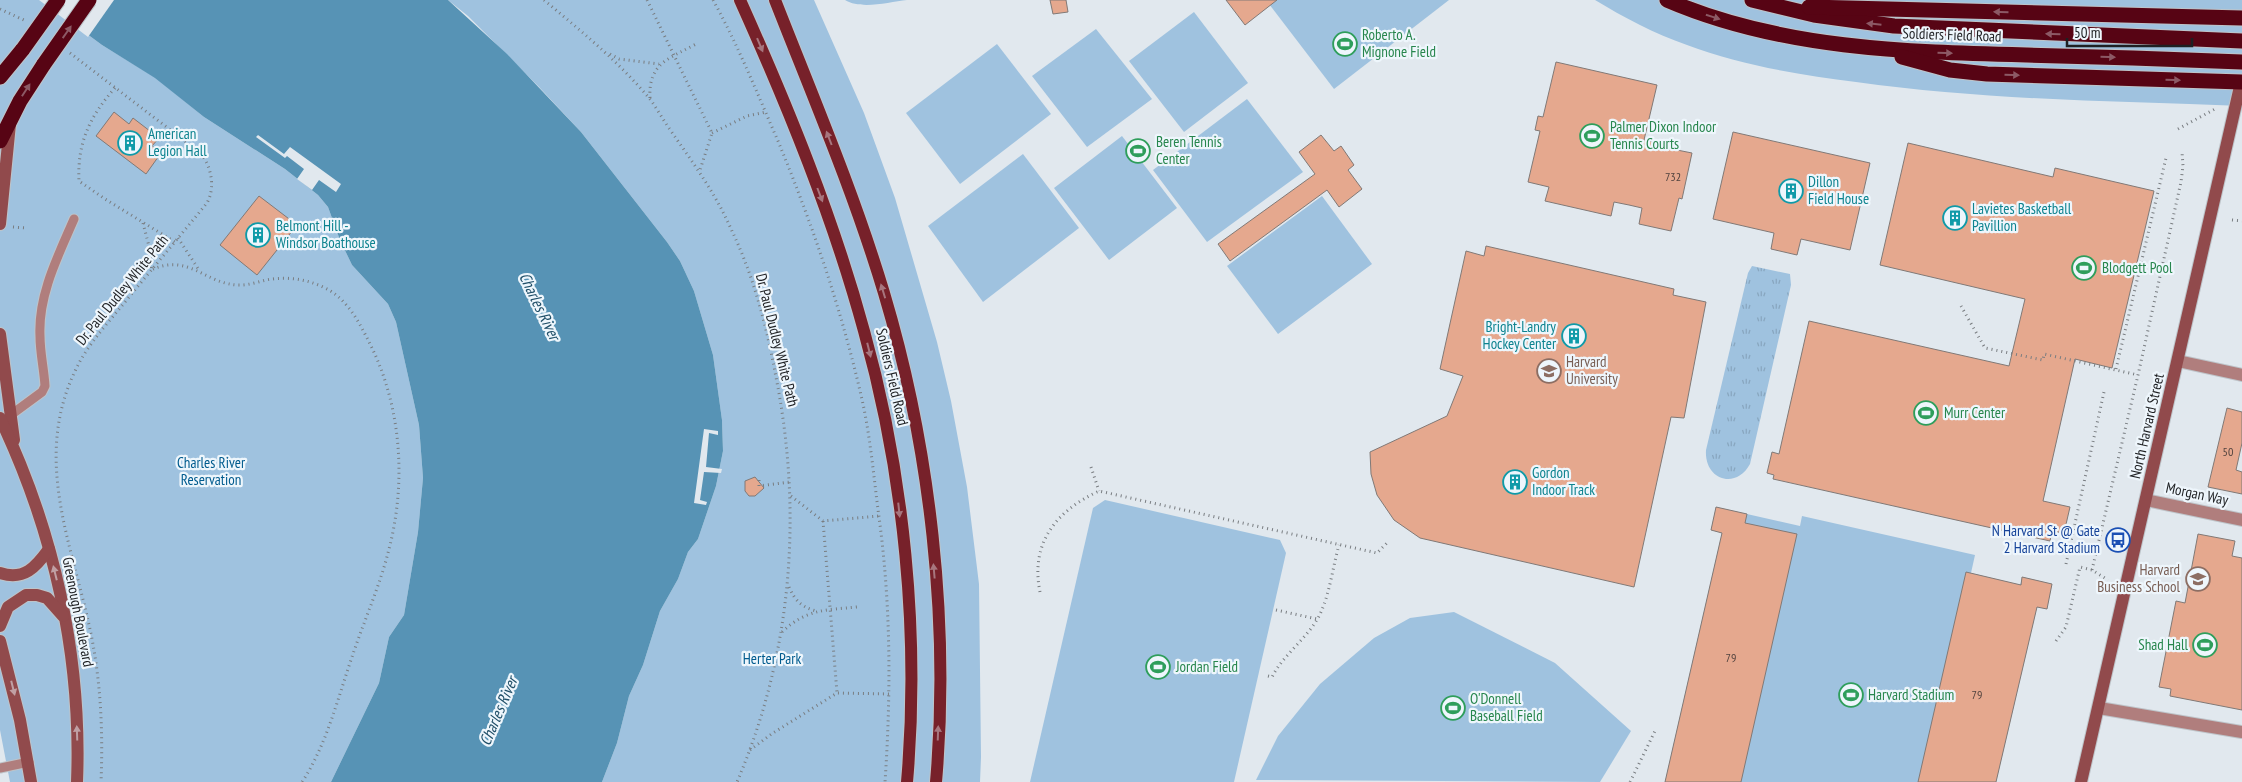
<svg xmlns="http://www.w3.org/2000/svg" width="2242" height="782" font-family="'PT Sans Narrow',sans-serif">
<style>
.grass{fill:url(#grass-tufts)}
.park{fill:#9fc2df}
.water{fill:#5793b5}
.pier{fill:#e1e8ee}
.building{fill:#e5a88e;stroke:#817976}
.lines{fill:none;stroke-linecap:round;stroke-linejoin:round}
.lane-casing{stroke:#bec4c9;stroke-width:11}
.street-casing{stroke:#bec4c9;stroke-width:14}
.secondary-casing{stroke:#bec4c9;stroke-width:14}
.primary-casing{stroke:#bec4c9;stroke-width:14}
.highway-casing{stroke:#bec4c9;stroke-width:17}
.path{stroke:#797d81;stroke-width:3;stroke-dasharray:1 4;stroke-linecap:butt}
.lane{stroke:#b07e7d;stroke-width:9}
.street{stroke:#b07e7d;stroke-width:12}
.secondary{stroke:#914a4c;stroke-width:12}
.primary{stroke:#77212a;stroke-width:12}
.highway{stroke:#570414;stroke-width:15}
.highway-bridge-casing{stroke:#bec4c9;stroke-width:17;stroke-linecap:butt}
.highway-bridge{stroke:#570414;stroke-width:15}
.oneway{fill:#8c5965}
.oneway2{fill:#a7767e}
.oneway3{fill:#c0a0a4}
.labels{text-anchor:middle;stroke-width:4.5;stroke-linejoin:round;paint-order:stroke}
.number-label{font-size:12px;fill:#50423e}
.leisure-label{font-size:15px;fill:#27864d;stroke:#eef6fc;text-anchor:start}
.street-label{font-size:15px;fill:#1e2023;stroke:#eef6fc}
.culture-label{font-size:15px;fill:#0d838f;stroke:#eef6fc;text-anchor:start}
.education-label{font-size:15px;fill:#785e54;stroke:#eef6fc;text-anchor:start}
.park-label{font-size:15px;fill:#005b8e;stroke:#eef6fc}
.transit-label{font-size:15px;fill:#164399;stroke:#eef6fc;text-anchor:end}
.water-label{font-size:16px;font-style:italic;fill:#204f68;stroke:#eef6fc}
</style>
<defs>
<pattern id="grass-tufts" width="24" height="20" patternUnits="userSpaceOnUse" patternTransform="scale(1.25)"><rect width="24" height="20" fill="#9fc2df"/><path d="M3 7l-1-3M5 7V3M7 7l1-3M15 17l-1-3M17 17v-4M19 17l1-3" fill="none" stroke="#88a6bf"/></pattern>
</defs>
<rect width="100%" height="100%" fill="#e1e8ee"/>
<!-- grass -->
<path class="grass" d="M1752,266L1790,274L1791,285L1750,464C1736,490 1704,480 1706,450L1748,273Z"/>
<!-- park -->
<g class="park">
<path d="M0,0H41L102,45L156,78L204,117L285,169L318,195L328,207L340,240L352,265L388,304L396,322L419,425L423,478L418,532L404,615L389,637L379,683L331,782H10L0,730Z"/>
<path d="M448,0H814L864,113L895,198L937,342L951,401L967,487L979,584L981,757L980,782H602L617,743L629,696L643,665L660,611L678,579L688,552L698,539L716,486L723,451L722,420L713,355L694,291L680,261L667,242L581,132L539,87L468,16Z"/>
<path d="M845,0H907C889,2 861,10 845,0Z"/>
<path d="M1266,0H1449L1334,89Z"/>
<path d="M1595,0H2242V106C2113,101 1984,100 1856,82C1800,75 1740,65 1687,45C1655,34 1623,17 1595,0Z"/>
<path d="M1194,12L1248,83L1184,132L1129,61Z"/>
<path d="M1096,29L1152,99L1087,147L1032,76Z"/>
<path d="M997,44L1051,114L960,184L906,113Z"/>
<path d="M1247,99L1303,172L1207,242L1153,170Z"/>
<path d="M1122,136L1177,208L1109,260L1054,188Z"/>
<path d="M1023,154L1079,228L983,302L928,226Z"/>
<path d="M1322,196L1372,264L1278,334L1227,266Z"/>
<path d="M1105,500L1280,540L1286,553L1234,782H1030L1093,508Z"/>
<path d="M1716,507L1800,526L1802,516L1975,555L1971,573L2020,585L2023,577L2052,584L2047,609L2037,607L1996,782H1665L1722,533L1711,530Z"/>
<path d="M1454,612L1555,663L1631,731L1600,782L1256,780L1278,736L1320,684L1374,638L1410,618Z"/>
</g>
<!-- water -->
<path class="water" d="M41,0H448L507,54L581,132L667,242L680,261L694,291L713,355L722,420L723,451L716,486L698,539L688,552L678,579L660,611L643,665L629,696L617,743L602,782H331L379,683L389,637L404,615L418,532L423,478L419,425L396,322L388,304L352,265L340,240L328,207L318,195L285,169L204,117L155,78L102,45Z"/>
<!-- pier -->
<g class="pier">
<path d="M39,0H114L88,37Z"/>
<path d="M258,135L284,154L290,147L341,184L336,192L319,180L312,190L297,179L304,169L287,156L285,158L256,137Z"/>
<path d="M704,429L718,431V435L709,433L706,467L722,469L721,473L704,472L700,500L707,502L706,505L694,503Z"/>
</g>
<!-- building -->
<g class="building">
<path d="M1050,0H1066L1068,12L1053,14Z"/>
<path d="M1226,0H1277L1245,25Z"/>
<path d="M1556,62L1657,85L1644,140L1653,142L1652,145L1692,153L1682,199L1679,198L1671,231L1639,224L1642,208L1629,205L1614,202L1611,216L1545,201L1549,187L1528,182L1540,131L1535,130L1538,116L1543,117Z"/>
<path d="M114,112L129,124L133,118L159,138L152,146L161,153L146,174L96,136Z"/>
<path d="M1733,132L1870,163L1850,250L1801,239L1797,255L1771,249L1774,233L1713,219Z"/>
<path d="M1321,135L1334,151L1341,146L1354,165L1348,170L1362,189L1339,207L1327,190L1230,261L1218,244L1315,174L1299,152Z"/>
<path d="M1908,143L2053,177L2055,168L2154,191L2112,368L2075,359L2043,501L2070,507L2064,533L2052,531L2050,541L1773,479L1774,475L1767,473L1772,452L1779,454L1809,321L2009,366L2025,299L1880,265Z"/>
<path d="M259,196L297,225L257,275L220,245Z"/>
<path d="M1486,246L1674,289L1673,295L1706,302L1684,418L1671,417L1634,587L1420,538L1394,520L1377,495L1371,474L1370,452L1447,416L1463,376L1440,369L1466,251L1484,256Z"/>
<path d="M2227,408L2242,412V443L2236,470L2242,472V494L2208,487Z"/>
<path d="M755,477L764,488L755,496H749L745,491V481Z"/>
<path d="M1716,507L1747,514L1745,523L1797,534L1741,782H1665L1722,533L1711,530Z"/>
<path d="M2198,534L2235,541L2232,556L2242,558V710L2170,696L2171,689L2159,687L2176,601L2185,603Z"/>
<path d="M1966,572L2021,585L2022,577L2052,584L2047,609L2037,607L1996,782H1918Z"/>
</g>
<g class="lines">
<!-- lane casing -->
<g class="lane-casing">
<g id="lane">
<path d="M8,417L42,392L45,386C44,369 40,353 40,336C38,295 58,256 74,219"/>
<path d="M0,768L29,762"/>
</g>
</g>
<!-- street casing -->
<g class="street-casing">
<g id="street">
<path d="M2178,361L2242,375"/>
<path d="M2146,500L2242,520"/>
<path d="M2099,708L2242,732"/>
</g>
</g>
<!-- secondary casing -->
<g class="secondary-casing">
<g id="secondary">
<path d="M0,224L10,124"/>
<path d="M0,334L14,440"/>
<path d="M0,418C54,531 82,657 77,782"/>
<path d="M0,573C24,581 36,567 49,549"/>
<path d="M0,626L8,607L26,595H37L47,598L63,616"/>
<path d="M0,641L20,720L31,782"/>
<path d="M2081,782L2241,82"/>
</g>
</g>
<!-- primary casing -->
<g class="primary-casing">
<g id="primary">
<path d="M740,0C788,107 833,217 864,331C904,474 920,634 907,782"/>
<path d="M775,0C813,97 854,193 884,293C930,447 950,622 936,782"/>
</g>
</g>
<!-- highway casing -->
<g class="highway-casing">
<g id="highway">
<path d="M1667,0C1781,49 1905,52 2027,55C2099,57 2170,59 2242,62"/>
<path d="M1752,0L1814,15L1894,26L2242,41"/>
<path d="M1809,7L2242,18"/>
<path d="M1902,57L1950,70L1987,74L2242,82"/>
<path d="M0,77L23,49"/>
<path d="M0,141L20,101L44,64"/>
</g>
</g>
<!-- path -->
<g class="path">
<path d="M544,0C581,31 618,61 649,98C657,108 663,120 671,131C693,163 716,194 732,231C753,275 766,324 775,372C803,510 793,651 737,782"/>
<path d="M647,0L712,133L700,170"/>
<path d="M713,0C738,45 757,93 778,141C813,226 843,314 863,404C871,442 874,480 879,517C891,606 891,693 885,782"/>
<path d="M0,9L26,21"/>
<path d="M70,53L199,152C211,164 216,187 207,203C180,236 152,269 125,302C108,323 88,344 76,369C31,461 74,547 92,639C101,686 103,734 101,782"/>
<path d="M610,54L619,59L659,64"/>
<path d="M115,88C90,116 77,143 79,181L105,199L175,242"/>
<path d="M650,98C648,62 671,58 698,43"/>
<path d="M2178,129L2215,109"/>
<path d="M712,133L747,116L766,112"/>
<path d="M2232,220L2242,221"/>
<path d="M143,223L151,254V270C190,252 206,286 241,285C249,285 258,282 266,280C287,276 307,279 325,288C346,298 358,320 368,340C401,403 407,480 389,549C380,586 363,623 351,660C337,701 326,746 302,782"/>
<path d="M13,227L26,228"/>
<path d="M178,238L199,270"/>
<path d="M1961,306L1985,348L2043,360L2044,354L2138,375"/>
<path d="M2116,369L2166,158"/>
<path d="M1091,467L1099,491"/>
<path d="M759,480V486L790,482"/>
<path d="M791,496L823,521L879,516"/>
<path d="M823,521L837,693"/>
<path d="M2066,564L2104,392"/>
<path d="M2092,570L2138,375L2181,182L2183,166L2182,152"/>
<path d="M789,587C795,601 802,607 816,611"/>
<path d="M1040,592C1030,543 1056,511 1099,491L1377,553L1388,542"/>
<path d="M1276,610L1317,619"/>
<path d="M782,632C806,609 826,610 857,607"/>
<path d="M2056,641L2066,627L2080,567L2092,570L2108,580"/>
<path d="M1268,676L1272,677C1284,653 1310,637 1321,612C1330,592 1333,566 1339,545"/>
<path d="M750,750L773,733L837,693L890,694"/>
<path d="M1630,782L1656,729"/>
</g>
<!-- lane -->
<use href="#lane" class="lane"/>
<!-- street -->
<use href="#street" class="street"/>
<!-- secondary -->
<use href="#secondary" class="secondary"/>
<!-- primary -->
<use href="#primary" class="primary"/>
<!-- highway -->
<use href="#highway" class="highway"/>
<!-- highway-bridge casing -->
<g class="highway-bridge-casing">
<g id="highway-bridge">
<path d="M23,49L58,0"/>
<path d="M44,64L89,0"/>
</g>
</g>
<!-- highway-bridge -->
<use href="#highway-bridge" class="highway-bridge"/>
</g>
<!-- one-way arrows -->
<defs><path id="oneway-solid" d="M-6-.8H1V-3.2L6.5 0L1 3.2V.8H-6Z" transform="scale(1.25)"/></defs>
<g class="oneway">
<use href="#oneway-solid" transform="translate(2001 12) rotate(-178)"/>
<use href="#oneway-solid" transform="translate(1713 17) rotate(18)"/>
<use href="#oneway-solid" transform="translate(1874 24) rotate(-174)"/>
<use href="#oneway-solid" transform="translate(67 32) rotate(-55)"/>
<use href="#oneway-solid" transform="translate(2053 34) rotate(-178)"/>
<use href="#oneway-solid" transform="translate(1945 53) rotate(2)"/>
<use href="#oneway-solid" transform="translate(2108 57) rotate(2)"/>
<use href="#oneway-solid" transform="translate(2012 75) rotate(2)"/>
<use href="#oneway-solid" transform="translate(2173 80) rotate(2)"/>
<use href="#oneway-solid" transform="translate(26 90) rotate(-57)"/>
</g>
<g class="oneway2">
<use href="#oneway-solid" transform="translate(760 45) rotate(67)"/>
<use href="#oneway-solid" transform="translate(829 138) rotate(-111)"/>
<use href="#oneway-solid" transform="translate(820 195) rotate(69)"/>
<use href="#oneway-solid" transform="translate(883 291) rotate(-107)"/>
<use href="#oneway-solid" transform="translate(869 350) rotate(76)"/>
<use href="#oneway-solid" transform="translate(899 510) rotate(84)"/>
<use href="#oneway-solid" transform="translate(934 571) rotate(-95)"/>
<use href="#oneway-solid" transform="translate(938 733) rotate(-88)"/>
</g>
<g class="oneway3">
<use href="#oneway-solid" transform="translate(55 573) rotate(-104)"/>
<use href="#oneway-solid" transform="translate(13 688) rotate(76)"/>
<use href="#oneway-solid" transform="translate(77 733) rotate(-92)"/>
</g>
<!-- icons -->
<defs>
<g id="stadium-ring" transform="scale(1.25)"><circle r="9.5" fill="#eef6fc" stroke="#2e9e5b" stroke-width="1.5"/><path d="M0-5a6.5 5 0 1 0 0 10a6.5 5 0 1 0 0-10ZM-3.5-1.8h7v3.6h-7Z" fill="#2e9e5b"/></g>
<g id="building-ring" transform="scale(1.25)"><circle r="9.5" fill="#eef6fc" stroke="#0f9aa8" stroke-width="1.5"/><path d="M-4-6H4V6H1V3H-1V6H-4ZM-2.5-4.3h1.7v1.8h-1.7ZM.8-4.3h1.7v1.8H.8ZM-2.5-1h1.7V.8h-1.7ZM.8-1h1.7V.8H.8Z" fill="#0f9aa8"/></g>
<g id="university-ring" transform="scale(1.25)"><circle r="9.5" fill="#eef6fc" stroke="#8d6e63" stroke-width="1.5"/><path d="M0-5L7-2L0 1L-7-2ZM-4 1L0 2.5L4 1V4Q0 6-4 4Z" fill="#8d6e63"/></g>
<g id="bus-ring" transform="scale(1.25)"><circle r="9.5" fill="#eef6fc" stroke="#1a4fb4" stroke-width="1.5"/><path d="M-5-6H5V4H4V6H2V4H-2V6H-4V4H-5ZM-3.5-4V0h7V-4ZM-3.5 1.2v1.5H-2V1.2ZM2 1.2v1.5H3.5V1.2Z" fill="#1a4fb4"/></g>
</defs>
<g fill-rule="evenodd">
<use href="#stadium-ring" x="1345" y="44"/>
<use href="#stadium-ring" x="1592" y="136"/>
<use href="#building-ring" x="130" y="143"/>
<use href="#stadium-ring" x="1138" y="151"/>
<use href="#building-ring" x="1791" y="191"/>
<use href="#building-ring" x="1955" y="218"/>
<use href="#building-ring" x="258" y="235"/>
<use href="#stadium-ring" x="2084" y="268"/>
<use href="#building-ring" x="1574" y="336"/>
<use href="#university-ring" x="1549" y="371"/>
<use href="#stadium-ring" x="1926" y="413"/>
<use href="#building-ring" x="1515" y="482"/>
<use href="#bus-ring" x="2118" y="540"/>
<use href="#university-ring" x="2198" y="579"/>
<use href="#stadium-ring" x="2205" y="645"/>
<use href="#stadium-ring" x="1158" y="667"/>
<use href="#stadium-ring" x="1851" y="695"/>
<use href="#stadium-ring" x="1453" y="708"/>
</g>
<g class="labels">
<!-- number labels -->
<g class="number-label">
<text x="1673" y="181">732</text>
<text x="2228" y="456">50</text>
<text x="1731" y="662">79</text>
<text x="1977" y="699">79</text>
</g>
<!-- leisure labels -->
<g class="leisure-label">
<text x="1362" y="40">Roberto A.<tspan x="1362" dy="17">Mignone Field</tspan></text>
<text x="1610" y="132">Palmer Dixon Indoor<tspan x="1610" dy="17">Tennis Courts</tspan></text>
<text x="1156" y="147">Beren Tennis<tspan x="1156" dy="17">Center</tspan></text>
<text x="2102" y="273">Blodgett Pool</text>
<text x="1944" y="418">Murr Center</text>
<text x="2188" y="650" text-anchor="end">Shad Hall</text>
<text x="1176" y="672">Jordan Field</text>
<text x="1868" y="700">Harvard Stadium</text>
<text x="1470" y="704">O'Donnell<tspan x="1470" dy="17">Baseball Field</tspan></text>
</g>
<!-- street labels -->
<g class="street-label">
<text transform="translate(1952 35) rotate(2)" y="5">Soldiers Field Road</text>
<text transform="translate(122 290) rotate(-51)" y="5">Dr. Paul Dudley White Path</text>
<text transform="translate(777 340) rotate(76)" y="5">Dr. Paul Dudley White Path</text>
<text transform="translate(892 377) rotate(77)" y="5">Soldiers Field Road</text>
<text transform="translate(2147 426) rotate(-77)" y="5">North Harvard Street</text>
<text transform="translate(2197 494) rotate(12)" y="5">Morgan Way</text>
<text transform="translate(78 612) rotate(79)" y="5">Greenough Boulevard</text>
</g>
<!-- culture labels -->
<g class="culture-label">
<text x="148" y="139">American<tspan x="148" dy="17">Legion Hall</tspan></text>
<text x="1808" y="187">Dillon<tspan x="1808" dy="17">Field House</tspan></text>
<text x="1972" y="214">Lavietes Basketball<tspan x="1972" dy="17">Pavillion</tspan></text>
<text x="276" y="231">Belmont Hill -<tspan x="276" dy="17">Windsor Boathouse</tspan></text>
<text x="1556" y="332" text-anchor="end">Bright-Landry<tspan x="1556" dy="17">Hockey Center</tspan></text>
<text x="1532" y="478">Gordon<tspan x="1532" dy="17">Indoor Track</tspan></text>
</g>
<!-- education labels -->
<g class="education-label">
<text x="1566" y="367">Harvard<tspan x="1566" dy="17">University</tspan></text>
<text x="2180" y="575" text-anchor="end">Harvard<tspan x="2180" dy="17">Business School</tspan></text>
</g>
<!-- park labels -->
<g class="park-label">
<text x="211" y="468">Charles River<tspan x="211" dy="17">Reservation</tspan></text>
<text x="772" y="664">Herter Park</text>
</g>
<!-- transit labels -->
<g class="transit-label">
<text x="2100" y="536">N Harvard St @ Gate<tspan x="2100" dy="17">2 Harvard Stadium</tspan></text>
</g>
<!-- water labels -->
<g class="water-label">
<text transform="translate(540 306) rotate(64)" y="6">Charles River</text>
<text transform="translate(498 711) rotate(-67)" y="6">Charles River</text>
</g>
</g>
<!-- scale -->
<path d="M2067 38v8h125v-8" fill="none" stroke="#1e2023" stroke-width="2.5"/>
<text x="2074" y="38" font-size="15" fill="#1e2023" stroke="#eef6fc" stroke-width="4" paint-order="stroke">50 m</text>
</svg>
